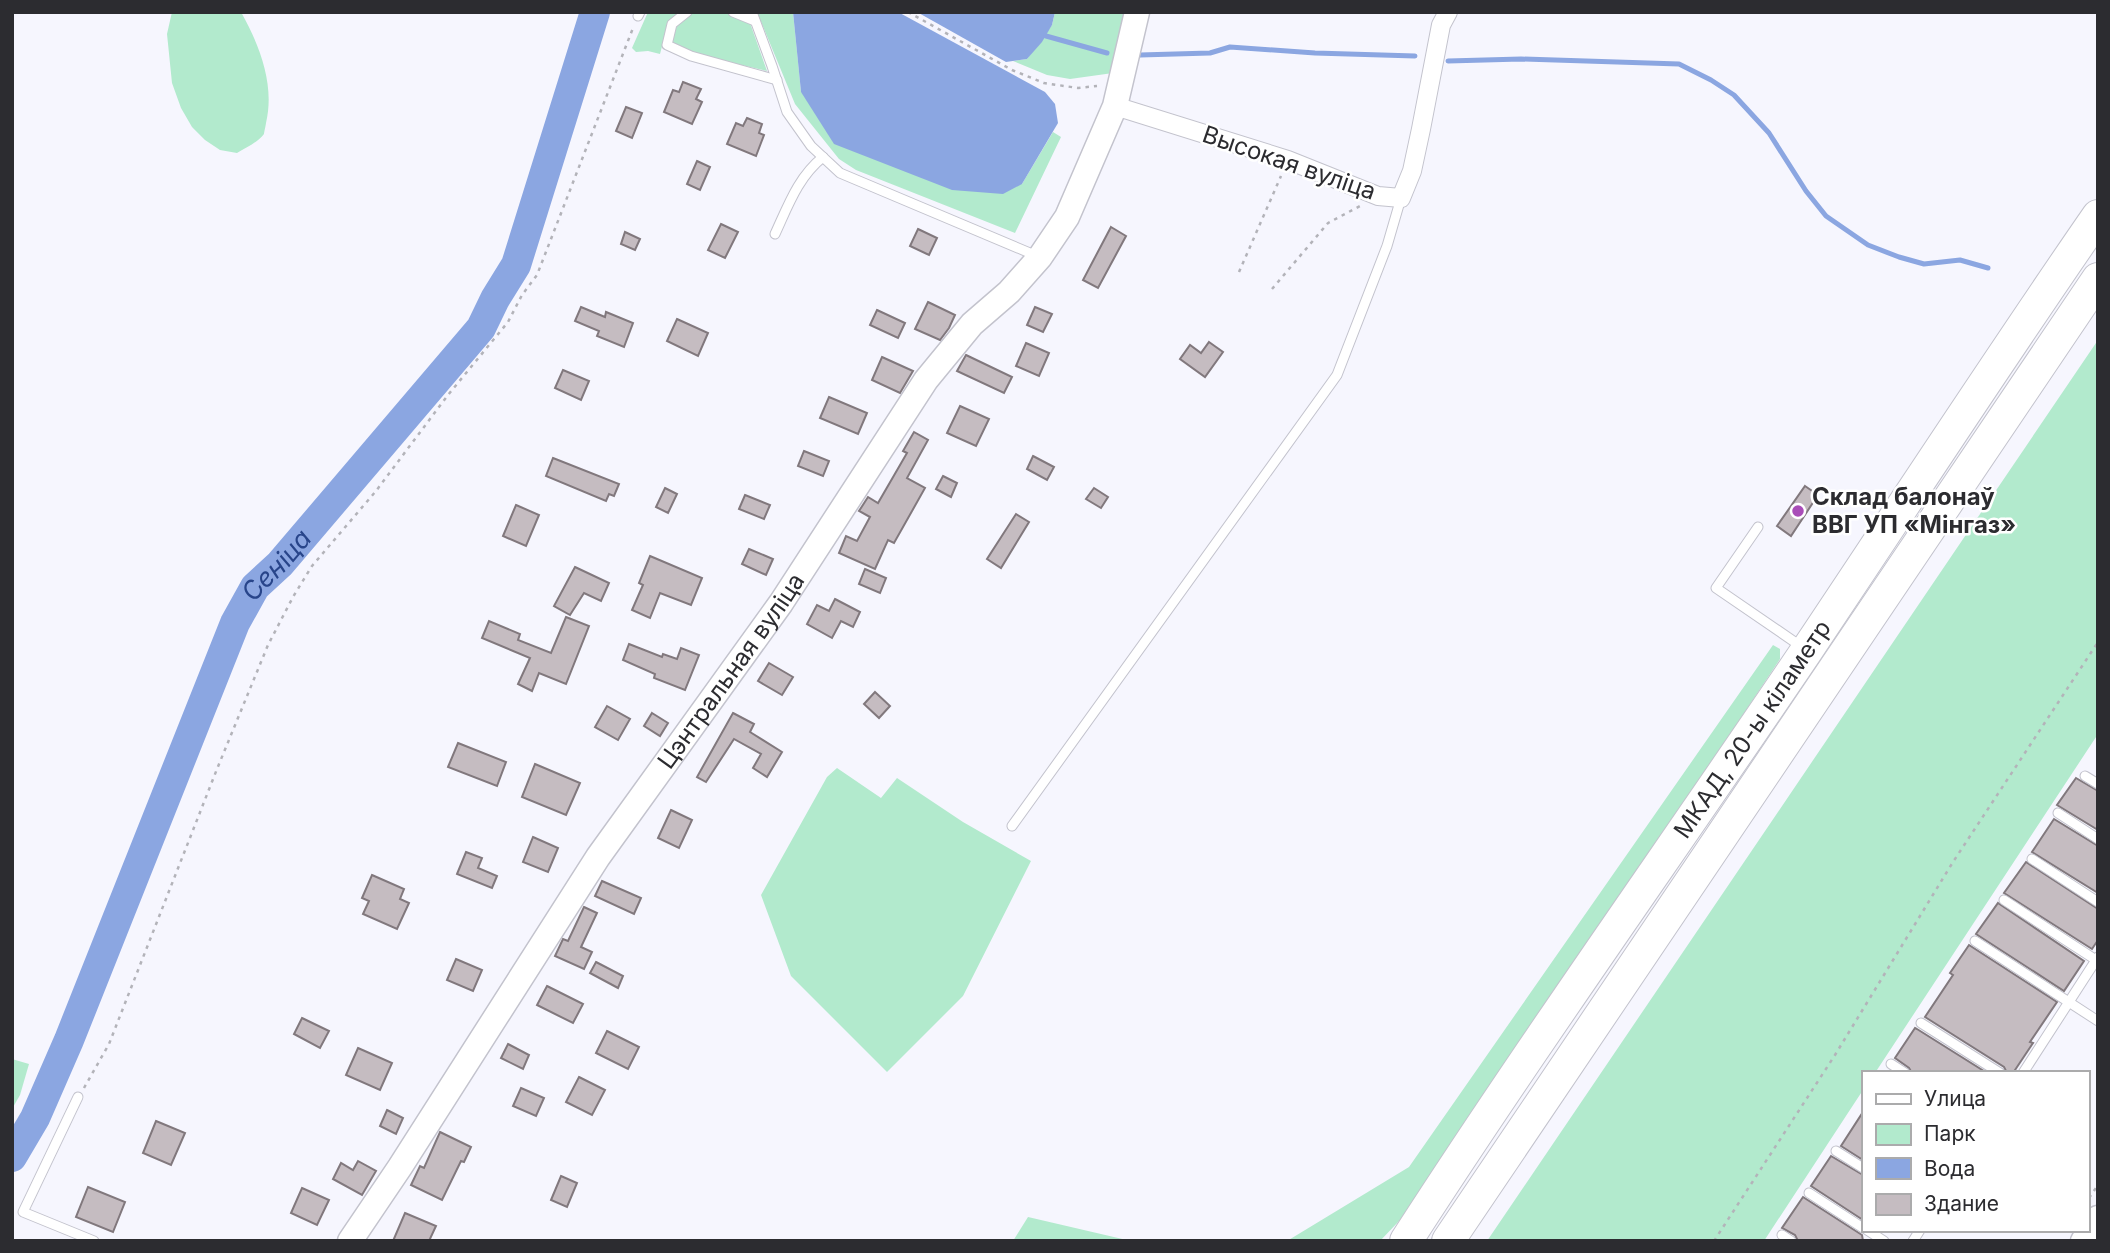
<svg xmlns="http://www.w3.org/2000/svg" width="2110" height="1253" font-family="Inter,sans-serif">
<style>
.green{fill:#b2eacd}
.water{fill:#8ba6e1}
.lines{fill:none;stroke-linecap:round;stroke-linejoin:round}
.stream{stroke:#8ba6e1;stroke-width:5}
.river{stroke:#8ba6e1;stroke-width:30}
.building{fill:#c5bcc1;stroke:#81787d;stroke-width:2}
.lane-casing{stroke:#c3c3cd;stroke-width:11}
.street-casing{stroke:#c3c3cd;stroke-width:20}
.secondary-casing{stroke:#c3c3cd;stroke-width:27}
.highway-casing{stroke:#c3c3cd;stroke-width:34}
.path{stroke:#b3b3b9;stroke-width:2.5;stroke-dasharray:3.5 5;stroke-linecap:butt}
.lane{stroke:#fff;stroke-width:9}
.street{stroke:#fff;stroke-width:18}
.secondary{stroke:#fff;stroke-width:24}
.highway{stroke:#fff;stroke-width:32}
.poi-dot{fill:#a94db8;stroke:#fff;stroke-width:2.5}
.labels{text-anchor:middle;stroke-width:5;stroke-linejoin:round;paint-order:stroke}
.street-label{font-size:24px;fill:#2c2c30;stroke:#fff}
.poi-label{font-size:24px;font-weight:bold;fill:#2c2c30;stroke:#fff;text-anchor:start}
.water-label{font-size:26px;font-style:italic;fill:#28458a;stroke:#fff}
</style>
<rect width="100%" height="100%" fill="#f6f6fe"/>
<!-- green -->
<g class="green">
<path d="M172,12H241C260,46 275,85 266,123C266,124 264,133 264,134C258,142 246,148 237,153L220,150L205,140L192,127L181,108L172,83L167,34Z"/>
<path d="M648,12H683L667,27L660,54L648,51L636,52L632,48Z"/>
<path d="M693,12H723L750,23L767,71L694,54L672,43L677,25Z"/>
<path d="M757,12H793L801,92L1022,184L1053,132L1061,137L1015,233L856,170L839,159L795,104Z"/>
<path d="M1055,12H1128L1113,73L1070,79L1047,75L1013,61L1027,59L1052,25Z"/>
<path d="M2098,340V734L1875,1073H1863V1090L1764,1241H1487Z"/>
<path d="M1773,645L1780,649V659L1650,855L1400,1220L1380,1241H1287L1409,1167Z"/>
<path d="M837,768L881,798L897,778L963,822L1031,861L963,996L887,1072L791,976L761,895L827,777Z"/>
<path d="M12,1059L29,1064L20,1095L12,1109Z"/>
<path d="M1028,1217L1131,1241H1013Z"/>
</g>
<!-- water -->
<g class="water">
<path d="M793,12H898L1045,92L1055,104L1058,123L1022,184L1003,194L952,190L834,144L801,92Z"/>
<path d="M917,12H1055L1052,25L1042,42L1027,59L1006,62Z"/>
</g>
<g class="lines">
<!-- stream -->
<g class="stream">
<path d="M1046,36L1107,53"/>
<path d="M1140,55L1210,53L1230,47L1315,53L1415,56"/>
<path d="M1448,61L1521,59L1679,64L1711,80L1734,95L1769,133L1806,191L1826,216L1868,245L1899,257L1924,264L1960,260L1988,268"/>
</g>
<!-- river -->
<path class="river" id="s1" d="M12,1157L35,1118L69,1040L235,623L255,587L280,564L481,328L495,299L516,265L595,12"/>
</g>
<!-- building -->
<g class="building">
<path d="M683,82L701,89L696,99L702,102L692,124L664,112L673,90L679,92Z"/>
<path d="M626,107L642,113L632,138L616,131Z"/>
<path d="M747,118L762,124L759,133L764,135L756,156L727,144L736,123L743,126Z"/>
<path d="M697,161L710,167L700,190L687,184Z"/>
<path d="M721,224L738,232L725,258L708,250Z"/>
<path d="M1111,227L1126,236L1098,288L1083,280Z"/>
<path d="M918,229L937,238L929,255L910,246Z"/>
<path d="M625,232L640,239L635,250L621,244Z"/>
<path d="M928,302L955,315L949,328L940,340L915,329Z"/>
<path d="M581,307L605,317L606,312L633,323L624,347L597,336L599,331L575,321Z"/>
<path d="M1035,307L1052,314L1043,332L1027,325Z"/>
<path d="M877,310L905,323L898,338L870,325Z"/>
<path d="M677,319L708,333L698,356L667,341Z"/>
<path d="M1209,342L1223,352L1205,377L1180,359L1190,345L1201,353Z"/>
<path d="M1026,343L1049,353L1039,376L1016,366Z"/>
<path d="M966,355L1012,377L1004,393L957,371Z"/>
<path d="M882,357L913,371L900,393L872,380Z"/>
<path d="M563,370L589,381L581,400L555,388Z"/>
<path d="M829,397L867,413L858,434L820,418Z"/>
<path d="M960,406L989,419L976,446L947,433Z"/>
<path d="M914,432L928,440L907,478L925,488L894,543L888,540L875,569L839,553L846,536L857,541L870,517L859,511L868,497L878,503L907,453L903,451Z"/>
<path d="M804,451L829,461L823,476L798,466Z"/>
<path d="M1033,456L1054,467L1047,480L1027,469Z"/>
<path d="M553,458L619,484L614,496L609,494L606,501L546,476Z"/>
<path d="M943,476L957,483L951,497L936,489Z"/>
<path d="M1805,486L1818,495L1791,536L1777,526Z"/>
<path d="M665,488L677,494L668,513L656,507Z"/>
<path d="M1094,488L1108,497L1101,508L1086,499Z"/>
<path d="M745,495L770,505L764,519L739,509Z"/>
<path d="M516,505L539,515L526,546L503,536Z"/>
<path d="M1016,514L1029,522L1001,568L987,559Z"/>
<path d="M749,549L773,559L766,575L742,564Z"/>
<path d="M650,556L702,578L691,605L660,593L650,618L632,610L643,585L639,583Z"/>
<path d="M575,567L609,583L601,601L584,593L570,615L554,606Z"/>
<path d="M865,569L886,578L880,593L859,584Z"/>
<path d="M835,599L860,612L853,627L841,621L832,638L807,624L817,605L829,611Z"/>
<path d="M566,617L589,626L566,684L539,673L532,691L518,684L530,658L482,638L489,621L520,634L518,640L551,653Z"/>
<path d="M629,644L662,657L663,654L677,659L681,648L699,655L685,690L654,678L655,674L623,660Z"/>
<path d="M769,663L793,677L782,695L758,681Z"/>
<path d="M875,692L890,706L879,718L864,704Z"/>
<path d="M607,706L630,719L618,740L595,727Z"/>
<path d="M652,713L668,723L660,736L644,726Z"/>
<path d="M733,713L754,724L750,732L782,752L767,777L753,768L761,754L734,739L706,782L697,777Z"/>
<path d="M458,743L506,762L497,786L448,767Z"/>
<path d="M535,764L580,783L566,815L522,797Z"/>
<path d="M2076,778L2098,791V830L2057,805Z"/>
<path d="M671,810L692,820L679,848L658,838Z"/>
<path d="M2054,819L2098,846V893L2032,852Z"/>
<path d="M533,837L558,848L548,872L523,862Z"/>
<path d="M466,852L482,858L478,868L497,876L492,888L457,874Z"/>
<path d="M2026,862L2098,909V940L2092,949L2004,893Z"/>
<path d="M372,875L404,889L400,899L409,903L397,929L363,914L369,901L362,898Z"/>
<path d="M602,881L641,898L634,914L595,896Z"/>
<path d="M1998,903L2084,961L2064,991L1976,934Z"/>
<path d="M584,907L597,913L581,947L592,952L584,969L555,956L563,939L568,941Z"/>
<path d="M1969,945L2057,1002L2030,1042L2033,1043L2013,1073H2007L2004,1067L1925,1017L1953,975L1950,973Z"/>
<path d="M456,959L482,970L473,991L447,980Z"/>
<path d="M596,962L623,976L618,988L590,973Z"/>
<path d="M547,986L583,1004L573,1023L537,1005Z"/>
<path d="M302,1018L329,1031L320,1048L294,1034Z"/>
<path d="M1915,1028L1917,1029L1987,1073H1912L1909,1068L1895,1058Z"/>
<path d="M607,1031L639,1047L628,1069L596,1053Z"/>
<path d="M508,1044L529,1055L523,1069L501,1058Z"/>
<path d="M358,1048L392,1063L380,1090L346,1075Z"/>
<path d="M579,1077L605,1090L592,1115L566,1102Z"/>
<path d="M521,1088L544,1098L536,1116L513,1106Z"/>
<path d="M387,1110L403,1118L396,1134L380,1126Z"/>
<path d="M1863,1112V1160L1841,1146Z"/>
<path d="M156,1121L185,1133L171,1165L143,1153Z"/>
<path d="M440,1132L471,1147L464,1162L461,1161L442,1200L411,1185L420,1166L424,1168Z"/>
<path d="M1831,1156L1863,1175V1220L1811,1186Z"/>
<path d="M358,1161L376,1171L362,1195L333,1179L341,1163L353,1170Z"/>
<path d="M561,1176L577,1183L567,1207L551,1200Z"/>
<path d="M88,1187L125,1202L113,1232L76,1217Z"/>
<path d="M302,1188L329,1200L317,1225L291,1213Z"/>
<path d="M1803,1197L1862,1235L1863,1241H1798L1795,1235L1782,1228Z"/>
<path d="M405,1213L436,1226L429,1241H393Z"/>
</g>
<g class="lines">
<!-- lane casing -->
<g class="lane-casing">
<g id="lane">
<path d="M687,12L672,24L667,45L691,56L777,80"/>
<path d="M733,12L755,21"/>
<path d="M752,12L772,66L787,112L811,146L840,173L1037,256"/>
<path d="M638,16L640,12"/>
<path d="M775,234C788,206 798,177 823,157"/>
<path d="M1758,527L1716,588L1802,647"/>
<path d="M2085,776L2098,784"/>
<path d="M2058,813L2098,839"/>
<path d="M1012,826L1337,375L1387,246L1401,198"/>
<path d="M2032,859L2098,902"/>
<path d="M2004,900L2096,960"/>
<path d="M1975,941L2098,1021"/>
<path d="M1921,1023L2000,1073"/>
<path d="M1891,1064L1905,1073"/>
<path d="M2023,1073L2098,957"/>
<path d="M78,1097L23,1212L94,1241"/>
<path d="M1836,1151L1863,1168"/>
<path d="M1809,1193L1863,1228"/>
<path d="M1867,1230L1884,1241"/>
<path d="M1782,1235L1791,1241"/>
<path d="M1913,1241L1920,1230"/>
</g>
</g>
<!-- street casing -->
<g class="street-casing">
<path id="street" d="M1115,106L1288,160L1378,196L1401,198L1412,171L1421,129L1441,25L1448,12"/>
</g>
<!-- secondary casing -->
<g class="secondary-casing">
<g id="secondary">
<path id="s2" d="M350,1241L400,1167L598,857L781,603L926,380L972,324L1009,292L1040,257L1067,217L1115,106L1137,12"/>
<path d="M2083,1241L2098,1218"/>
</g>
</g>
<!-- highway casing -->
<g class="highway-casing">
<g id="highway">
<path id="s3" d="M1406,1241C1535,1041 1674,847 1807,650C1904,505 1999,359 2098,216"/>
<path d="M1448,1241L2098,279"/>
</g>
</g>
<!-- path -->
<g class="path">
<path d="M908,12L1012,70L1044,83L1078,88L1097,86"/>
<path d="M1239,272L1281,176"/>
<path d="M1272,289L1328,223L1360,206"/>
<path d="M84,1088L109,1044L217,769L268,645L293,597L312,566L376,491L448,395L508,322L522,295L537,275L633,28"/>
<path d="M2089,1198L2098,1185"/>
<path d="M1714,1241L1835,1055L1953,862L2098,642"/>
</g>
<!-- lane -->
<use href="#lane" class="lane"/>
<!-- street -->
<use href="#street" class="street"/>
<!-- secondary -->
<use href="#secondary" class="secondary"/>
<!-- highway -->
<use href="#highway" class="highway"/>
</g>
<!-- markers -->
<circle class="poi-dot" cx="1798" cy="511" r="7"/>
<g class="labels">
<!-- street labels -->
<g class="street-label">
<text transform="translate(1289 163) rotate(19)" y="8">Высокая вуліца</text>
<text dy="8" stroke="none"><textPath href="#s2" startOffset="686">Цэнтральная вуліца</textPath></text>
<text dy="8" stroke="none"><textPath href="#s3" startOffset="618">МКАД, 20-ы кіламетр</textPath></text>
</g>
<!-- poi labels -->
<g class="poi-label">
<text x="1812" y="505">Склад балонаў<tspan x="1812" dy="28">ВВГ УП «Мінгаз»</tspan></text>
</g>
<!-- water labels -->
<g class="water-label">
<text dy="9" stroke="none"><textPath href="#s1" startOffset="651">Сеніца</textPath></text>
</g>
</g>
<!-- border -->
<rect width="2110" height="1253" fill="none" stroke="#2c2c30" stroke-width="28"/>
<!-- legend -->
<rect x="1862" y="1071" width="228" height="161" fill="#ffffff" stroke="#ababac" stroke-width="2"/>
<rect x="1876" y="1094" width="35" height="10" fill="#ffffff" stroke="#ababac" stroke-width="2"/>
<text x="1924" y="1106" font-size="21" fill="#2c2c30">Улица</text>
<rect x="1876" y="1124" width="35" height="21" fill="#b2eacd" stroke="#ababac" stroke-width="2"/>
<text x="1924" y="1141" font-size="21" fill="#2c2c30">Парк</text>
<rect x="1876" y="1158" width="35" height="21" fill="#8ba6e1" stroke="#ababac" stroke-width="2"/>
<text x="1924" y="1176" font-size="21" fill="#2c2c30">Вода</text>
<rect x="1876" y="1194" width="35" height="21" fill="#c5bcc1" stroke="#ababac" stroke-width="2"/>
<text x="1924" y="1211" font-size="21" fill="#2c2c30">Здание</text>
</svg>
